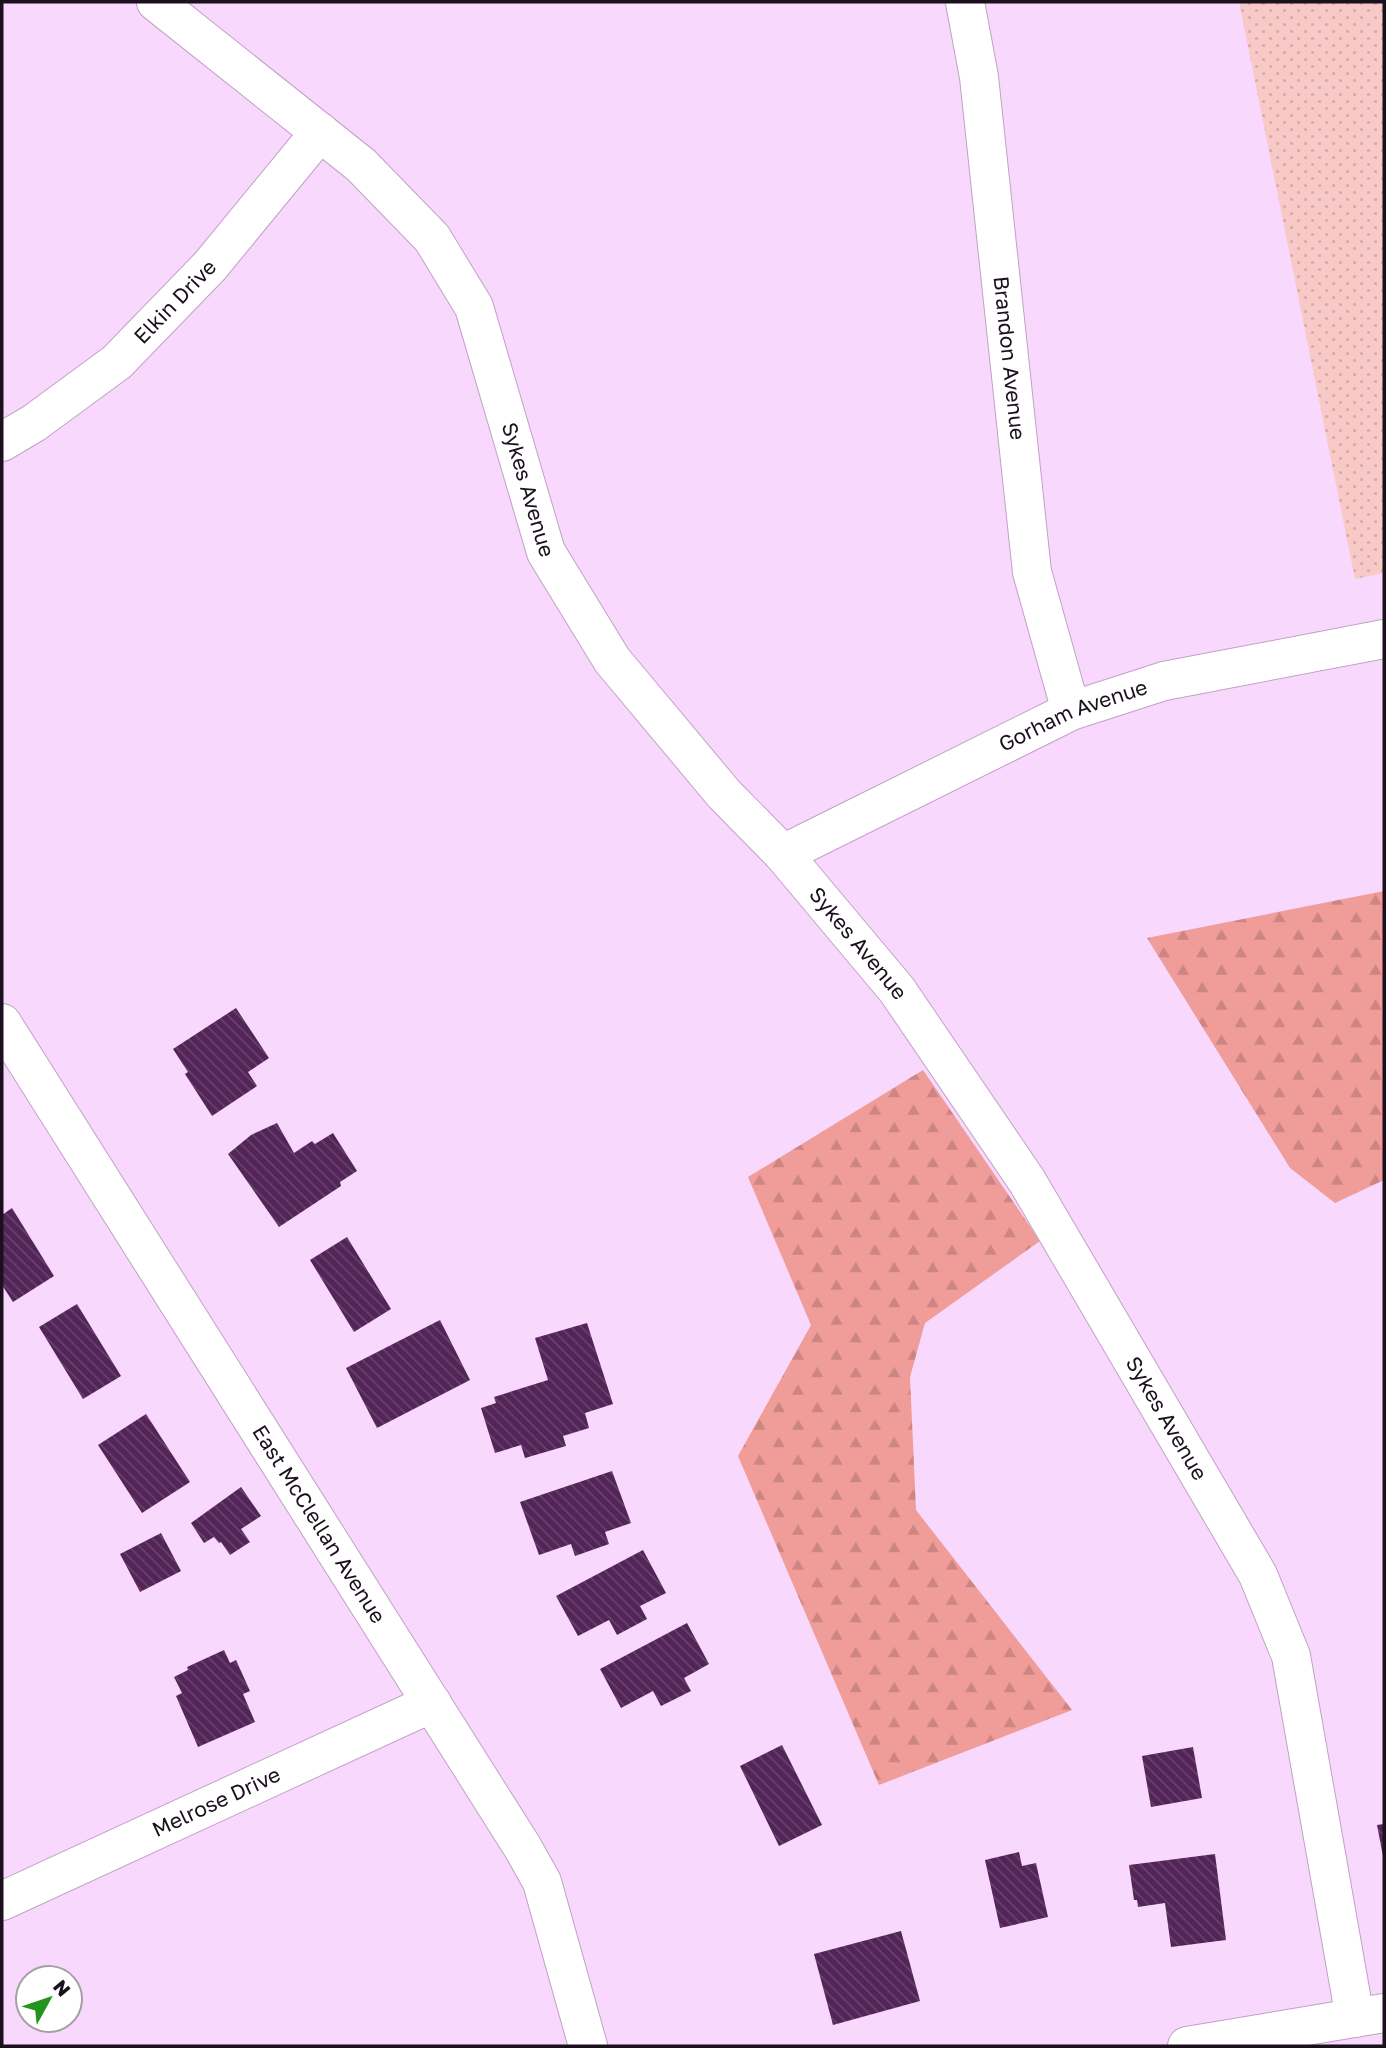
<svg xmlns="http://www.w3.org/2000/svg" width="1386" height="2048" font-family="'Golos Text',sans-serif">
<style>
.grass{fill:url(#grass-dots)}
.forest{fill:url(#forest-firs)}
.building{fill:url(#building-back-hatch)}
.lines{fill:none;stroke-linecap:round;stroke-linejoin:round}
.minor-casing{stroke:#c1a2c5;stroke-width:40}
.tertiary-casing{stroke:#c1a2c5;stroke-width:40}
.minor{stroke:#fff;stroke-width:38}
.tertiary{stroke:#fff;stroke-width:38}
.labels{text-anchor:middle;stroke-width:7;stroke-linejoin:round;paint-order:stroke}
.street-label{font-size:21px;fill:#1b101d;stroke:#fff}
</style>
<defs>
<pattern id="grass-dots" width="8" height="8" patternUnits="userSpaceOnUse" patternTransform="scale(1.75)"><rect width="8" height="8" fill="#f8c9c6"/><path d="M2 2h.1M6 6h.1" fill="none" stroke="#d4acaa" stroke-width="1.8" stroke-linecap="round"/></pattern>
<pattern id="forest-firs" width="22" height="20" patternUnits="userSpaceOnUse" patternTransform="scale(1.75)"><rect width="22" height="20" fill="#f09c98"/><path d="M5 1l3.5 6h-7zM16 11l3.5 6h-7z" fill="#cd8583"/></pattern>
<pattern id="building-back-hatch" width="6" height="6" patternUnits="userSpaceOnUse" patternTransform="scale(1.75)"><rect width="6" height="6" fill="#522458"/><path d="M-1 5l2 2M0 0l6 6M5-1l2 2" fill="none" stroke="#67416c"/></pattern>
</defs>
<rect width="100%" height="100%" fill="#f8d8fd"/>
<!-- grass -->
<path class="grass" d="M1239,2H1384V573L1355,579Z"/>
<!-- forest -->
<g class="forest">
<path d="M1384,891V1180L1335,1203L1290,1168L1147,938Z"/>
<path d="M923,1070L1040,1241L925,1323L910,1377L916,1510L1072,1710L879,1785L738,1456L811,1325L748,1177Z"/>
</g>
<!-- building -->
<g class="building">
<path d="M236,1008L269,1058L248,1072L257,1086L212,1116L185,1074L188,1072L173,1049Z"/>
<path d="M277,1123L294,1153L312,1141L315,1144L333,1133L357,1171L340,1182L341,1186L279,1227L228,1154L251,1135Z"/>
<path d="M12,1208L54,1276L13,1302L2,1285V1215Z"/>
<path d="M347,1237L391,1309L354,1332L310,1260Z"/>
<path d="M77,1304L121,1376L83,1399L39,1327Z"/>
<path d="M440,1320L470,1380L377,1428L346,1368Z"/>
<path d="M587,1323L613,1404L585,1413L589,1428L563,1436L566,1446L525,1458L521,1445L495,1453L481,1408L496,1403L494,1397L548,1380L535,1338Z"/>
<path d="M146,1414L190,1482L142,1513L98,1445Z"/>
<path d="M612,1471L631,1523L605,1532L609,1544L575,1556L571,1544L539,1555L520,1502Z"/>
<path d="M241,1487L261,1516L241,1529L250,1542L230,1555L221,1542L219,1543L214,1537L204,1543L191,1523Z"/>
<path d="M161,1533L181,1571L140,1592L120,1554Z"/>
<path d="M643,1550L666,1593L640,1606L647,1619L617,1635L609,1620L578,1636L556,1596Z"/>
<path d="M687,1623L709,1664L684,1678L691,1691L661,1706L653,1691L621,1708L600,1669Z"/>
<path d="M224,1650L230,1663L236,1660L250,1691L243,1694L255,1722L198,1747L176,1696L182,1693L174,1677L188,1670L187,1667Z"/>
<path d="M782,1745L822,1825L779,1846L740,1766Z"/>
<path d="M1193,1747L1202,1798L1151,1807L1142,1756Z"/>
<path d="M1384,1824V1856H1383L1377,1825Z"/>
<path d="M1019,1852L1022,1866L1036,1863L1048,1917L1000,1928L985,1860Z"/>
<path d="M1215,1854L1226,1940L1171,1947L1165,1903L1138,1907L1137,1900H1134L1129,1865Z"/>
<path d="M901,1931L920,2001L833,2025L814,1954Z"/>
</g>
<g class="lines">
<!-- minor casing -->
<g class="minor-casing">
<g id="minor">
<path id="s1" d="M156,2L361,165L432,238L474,307L546,552L612,660L724,794L783,854L897,990L1027,1181L1258,1575L1291,1656L1355,2018"/>
<path id="s2" d="M965,2L979,77L1032,572L1071,711"/>
<path id="s3" d="M2,442L34,423L117,362L210,266L320,132"/>
<path id="s4" d="M783,854L1071,711L1164,681L1384,639"/>
<path id="s5" d="M2,1901L432,1703"/>
<path d="M1187,2046L1384,2013"/>
</g>
</g>
<!-- tertiary casing -->
<g class="tertiary-casing">
<g id="tertiary">
<path id="s6" d="M2,1023L523,1848L542,1882L588,2046"/>
</g>
</g>
<!-- minor -->
<use href="#minor" class="minor"/>
<!-- tertiary -->
<use href="#tertiary" class="tertiary"/>
</g>
<g class="labels">
<!-- street labels -->
<g class="street-label">
<text dy="7" stroke="none"><textPath href="#s3" startOffset="224">Elkin Drive</textPath></text>
<text dy="7" stroke="none"><textPath href="#s2" startOffset="359">Brandon Avenue</textPath></text>
<text dy="7" stroke="none"><textPath href="#s1" startOffset="635">Sykes Avenue</textPath></text>
<text dy="7" stroke="none"><textPath href="#s4" startOffset="322">Gorham Avenue</textPath></text>
<text dy="7" stroke="none"><textPath href="#s1" startOffset="1202">Sykes Avenue</textPath></text>
<text dy="7" stroke="none"><textPath href="#s1" startOffset="1769">Sykes Avenue</textPath></text>
<text dy="7" stroke="none"><textPath href="#s6" startOffset="593">East McClellan Avenue</textPath></text>
<text dy="7" stroke="none"><textPath href="#s5" startOffset="236">Melrose Drive</textPath></text>
</g>
</g>
<!-- border -->
<rect width="1386" height="2048" fill="none" stroke="#1b101d" stroke-width="7"/>
<!-- north arrow -->
<g transform="translate(49 1999) rotate(50)"><circle r="33" fill="#ffffff" stroke="#a49fa5" stroke-width="2"/>
<path d="M0-5L12 26L0 18L-12 26Z" fill="#239420"/>
<text y="-10" font-size="19" font-weight="bold" text-anchor="middle" fill="#1b101d">N</text>
</g>
</svg>
